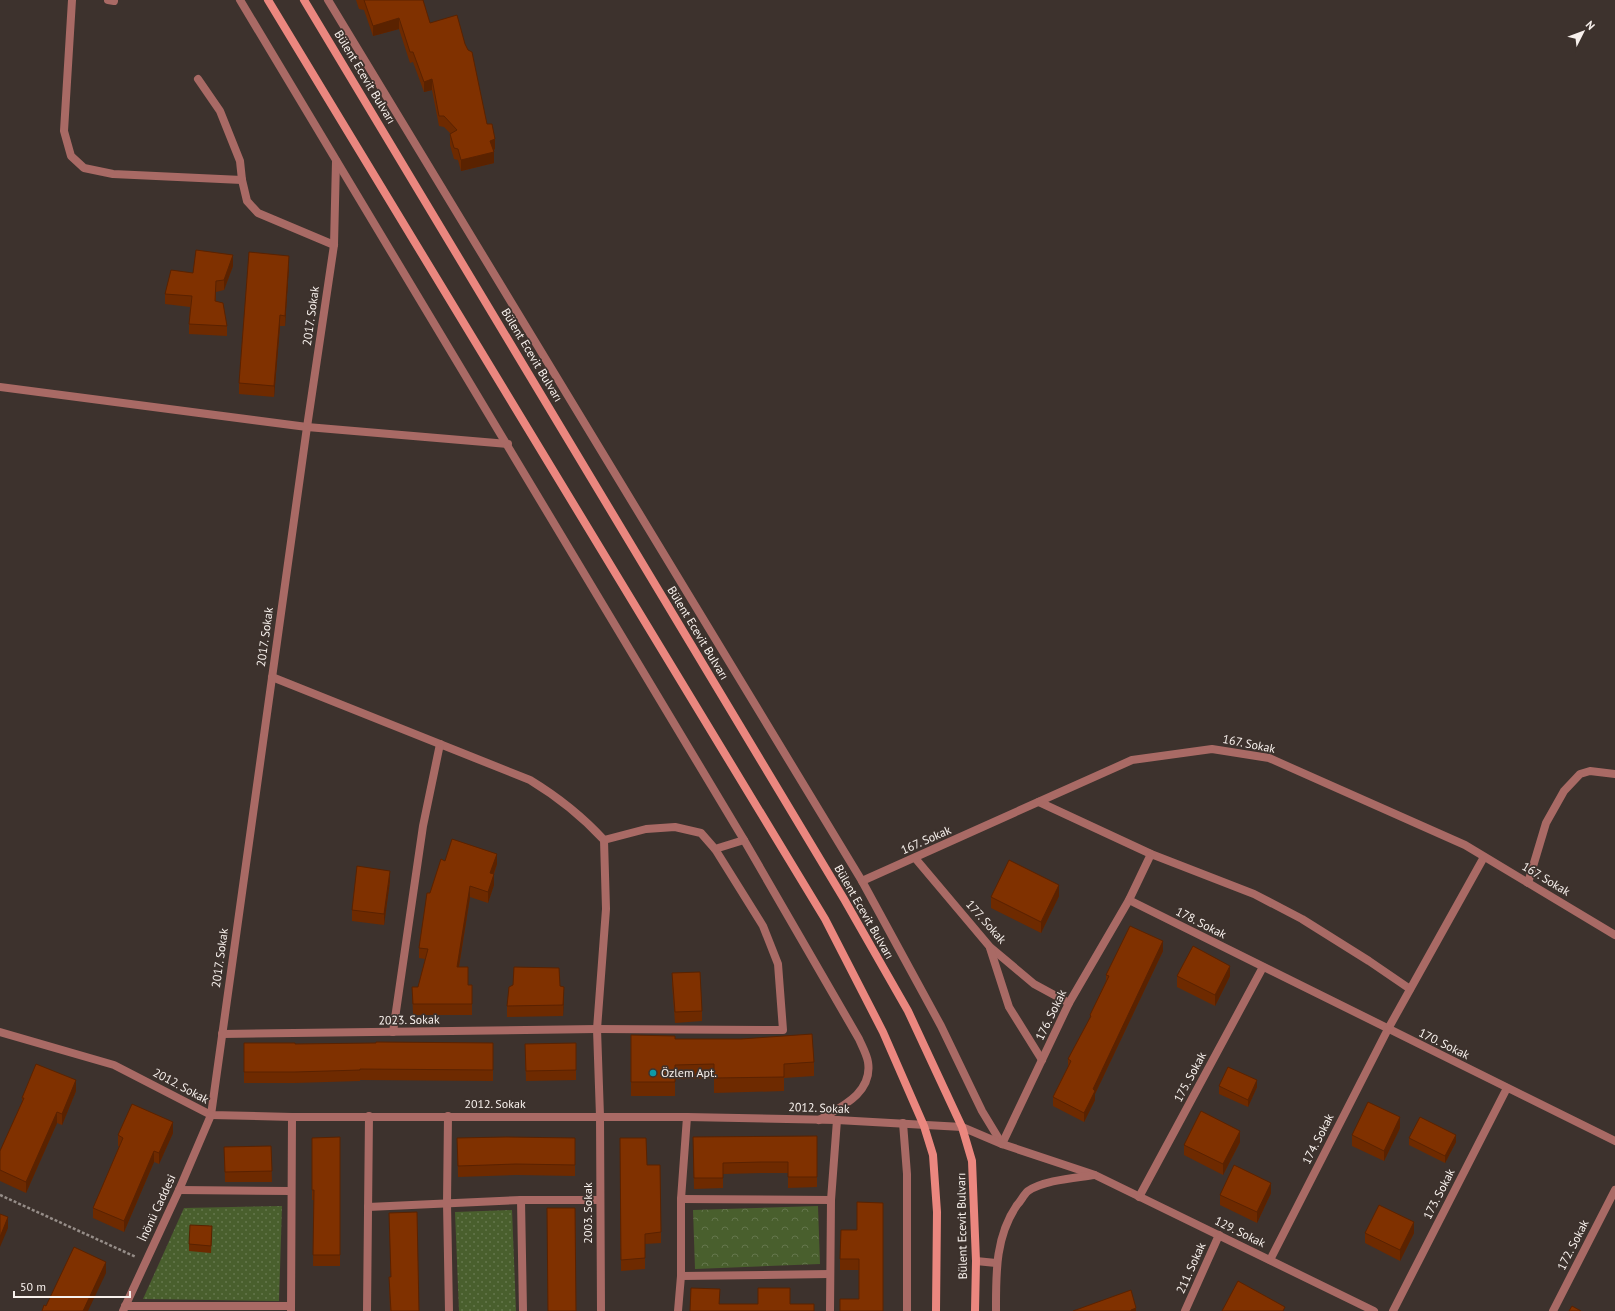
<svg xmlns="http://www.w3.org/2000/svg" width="1615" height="1311" font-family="'PT Sans',sans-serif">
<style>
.forest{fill:url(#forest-crowns)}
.park{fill:url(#park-dots)}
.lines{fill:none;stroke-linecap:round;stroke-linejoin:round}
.path{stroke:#968d88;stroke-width:2.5;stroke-dasharray:3 2;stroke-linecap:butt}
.minor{stroke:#a96a65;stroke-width:8}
.tertiary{stroke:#a96a65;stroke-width:8}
.secondary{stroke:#eb877f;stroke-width:8}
.wall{fill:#6e2a00}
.shaded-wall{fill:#5a2200}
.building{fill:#803100;stroke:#5a2200}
.culture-dot{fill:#0f9aa8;stroke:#3d322d;stroke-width:1.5}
.labels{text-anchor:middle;stroke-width:3.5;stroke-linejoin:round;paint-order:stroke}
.street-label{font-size:12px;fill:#f8f1ed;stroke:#3d322d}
.poi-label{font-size:12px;fill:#f8f1ed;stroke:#3d322d;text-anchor:start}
</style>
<defs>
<pattern id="forest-crowns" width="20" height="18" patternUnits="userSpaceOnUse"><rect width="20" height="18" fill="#495f2d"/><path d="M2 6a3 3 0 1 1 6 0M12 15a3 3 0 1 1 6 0" fill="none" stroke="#64764c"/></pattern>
<pattern id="park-dots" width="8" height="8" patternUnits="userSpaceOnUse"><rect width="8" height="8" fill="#495f2d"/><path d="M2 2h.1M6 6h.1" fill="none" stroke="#64764c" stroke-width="1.8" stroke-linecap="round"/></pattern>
</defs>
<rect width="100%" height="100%" fill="#3d322d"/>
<!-- forest -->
<path class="forest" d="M818,1206L820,1264L695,1269L693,1210Z"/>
<!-- park -->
<g class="park">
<path d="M282,1206L279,1301L143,1299L184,1208Z"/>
<path d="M512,1210L516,1311H459L455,1212Z"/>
</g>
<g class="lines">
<!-- path -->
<path class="path" d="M0,1195L136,1257"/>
<!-- minor -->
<g class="minor">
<path d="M72,0L64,131L71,156L84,168L113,174L242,180"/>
<path d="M108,0L114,1"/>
<path d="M198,79L220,111L240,161L242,180L247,201L258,213L334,245"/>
<path d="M0,387L307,427L508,444"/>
<path d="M272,677L530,780C558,797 582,816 604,840"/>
<path d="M1039,802L1151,854L1254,894L1302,919L1369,961L1410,989"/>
<path d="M915,858L990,947L1034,984L1069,1003"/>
<path d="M1528,883L1546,823L1564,791L1580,774L1590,771L1615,774"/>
<path d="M1129,900L1615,1141"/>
<path d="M990,948L1009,1007L1042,1060"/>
<path d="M393,1032L423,826L440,744"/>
<path d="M222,1034L597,1029L783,1030L778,964L763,926L715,849"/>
<path d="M211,1115L307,427L334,245L336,161"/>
<path d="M448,1116L447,1203L449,1311"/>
<path d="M1002,1144L1069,1003L1129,900L1151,854"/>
<path d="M179,1190L291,1191"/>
<path d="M1139,1197L1263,967"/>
<path d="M681,1199L831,1200"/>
<path d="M521,1200L523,1311"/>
<path d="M368,1207L521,1200H599"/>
<path d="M1270,1260L1388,1029L1484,857"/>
<path d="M681,1276L830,1274"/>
<path d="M125,1306H291"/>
<path d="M291,1311L292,1117"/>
<path d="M367,1311L369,1116"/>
<path d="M601,1311L600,1116L597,1029L606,909L604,840L646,829L675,827L701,833L715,849L744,840"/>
<path d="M678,1311L681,1276V1199L687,1117"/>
<path d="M830,1311L831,1200L837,1120"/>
<path d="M1185,1311L1219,1235"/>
<path d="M1393,1311L1507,1088"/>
<path d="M1553,1311L1615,1190"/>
</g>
<!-- tertiary -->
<g class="tertiary">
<path d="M240,0L744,840L859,1039C862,1046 867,1055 868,1062C873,1093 841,1107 819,1120"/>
<path d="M328,0L862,881L941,1026L982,1111L1002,1144"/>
<path d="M862,881L1132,760L1212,749L1269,758L1465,845L1615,935"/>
<path d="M0,1032L114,1065L211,1115L292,1117H687L837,1120L962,1127L1002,1144L1095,1175L1374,1311"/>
<path d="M903,1123L907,1174V1311"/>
<path d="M976,1261L996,1263"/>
<path d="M123,1311L179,1190L211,1115"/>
<path d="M996,1311C996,1274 995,1237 1017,1205C1021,1201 1024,1194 1028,1191C1044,1180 1075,1178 1094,1175"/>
</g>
<!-- secondary -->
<g class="secondary">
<path d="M268,0L825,919L883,1032L924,1126L933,1155L937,1212L936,1311"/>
<path d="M304,0L844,899L908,1011L962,1127L972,1161L976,1261L975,1311"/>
</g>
</g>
<!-- wall -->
<g class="wall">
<path d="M356,0H423L430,23L487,124L495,149L493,150L494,163L461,171L458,160L454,159L450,145V134H451L444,127L439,126L432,90L424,92L413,62L410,63L399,29L373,36L364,10L359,9Z"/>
<path d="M233,266L224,290L216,292V301L227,326V336L189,334V324L190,307L165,304V294L193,273Z"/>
<path d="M289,266L285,326H280L274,397L239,394V383Z"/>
<path d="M445,861L497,864L494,874V885L488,903L470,897L459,967L468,985H472V1015H413L412,987H418L425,959L419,958V948L430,893Z"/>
<path d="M390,881L384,925L352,921V910Z"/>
<path d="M1059,896L1041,933L991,908V897Z"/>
<path d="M1163,951L1095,1094V1100L1084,1122L1053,1106V1097L1068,1067V1059L1090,1018V1015L1106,981V975Z"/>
<path d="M672,973L702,1011V1021L675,1023L672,984Z"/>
<path d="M1177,976H1230L1215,1006L1177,987Z"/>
<path d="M560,986L564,997L563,1016L507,1017V1006Z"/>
<path d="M631,1035L675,1039L814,1062V1076L784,1078V1091L714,1093V1078L675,1079V1096H631Z"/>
<path d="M244,1043L295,1044L493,1043V1081L360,1080V1081L295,1083H244Z"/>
<path d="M576,1043V1080L526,1081L525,1055Z"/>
<path d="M1219,1086L1257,1087L1248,1107L1219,1094Z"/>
<path d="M76,1091L62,1125L57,1123L26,1193L0,1181V1151L22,1102V1098Z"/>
<path d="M1400,1128L1384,1161L1352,1146V1135Z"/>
<path d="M173,1133L159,1164L154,1162L124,1232L93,1218V1208L120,1147L118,1146V1135Z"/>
<path d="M817,1136V1187L788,1188V1173H761L723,1174V1188L694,1189L693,1147Z"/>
<path d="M340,1137V1266H313L314,1200H312V1138Z"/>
<path d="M457,1138H575V1176L516,1175L458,1177Z"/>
<path d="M620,1138L647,1165L661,1232V1243L645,1244V1269L621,1271Z"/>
<path d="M1409,1138L1456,1142L1445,1163L1409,1145Z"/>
<path d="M1240,1142L1223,1175L1184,1155V1145Z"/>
<path d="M271,1146L272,1182H225L224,1147Z"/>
<path d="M1271,1193L1257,1223L1220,1205V1195Z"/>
<path d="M389,1213L419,1311H390L389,1277H391Z"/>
<path d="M857,1230L883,1311L859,1299V1270H840V1259Z"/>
<path d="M212,1233L211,1253L189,1251V1244Z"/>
<path d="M1365,1233H1414L1400,1261L1365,1243Z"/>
</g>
<!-- shaded-wall -->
<g class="shaded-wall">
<path d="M399,18V29L373,36V26Z"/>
<path d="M432,79V90L424,92V82Z"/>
<path d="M495,139V149L490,152V141Z"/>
<path d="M494,152V163L461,171V160Z"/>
<path d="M233,255V266L224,290V280Z"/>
<path d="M289,256V266L285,326V316Z"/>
<path d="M280,315V326L274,397V386Z"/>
<path d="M497,854V864L490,883V873Z"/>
<path d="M390,871V881L384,925V914Z"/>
<path d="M494,874V885L488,903V892Z"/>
<path d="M1059,885V896L1041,933V922Z"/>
<path d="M470,886V897L457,978V967Z"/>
<path d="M1163,941V951L1095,1094V1100L1084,1122V1113L1093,1089Z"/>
<path d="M1230,966V976L1215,1006V995Z"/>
<path d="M564,987V997L563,1016V1005Z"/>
<path d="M76,1080V1091L62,1125V1114Z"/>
<path d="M1257,1080V1087L1248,1107V1100Z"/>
<path d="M57,1112V1123L26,1193V1182Z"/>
<path d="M1400,1117V1128L1384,1161V1151Z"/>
<path d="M173,1122V1133L159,1164V1153Z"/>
<path d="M1240,1131V1142L1223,1175V1164Z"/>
<path d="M1456,1135V1142L1445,1163V1156Z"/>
<path d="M154,1151V1162L124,1232V1221Z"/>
<path d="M1271,1183V1193L1257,1223V1212Z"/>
<path d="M8,1217V1228L0,1247V1237Z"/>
<path d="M1414,1222V1233L1400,1261V1250Z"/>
<path d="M106,1262V1273L88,1311H83Z"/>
<path d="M1136,1308V1311H1131V1310Z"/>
</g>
<!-- building -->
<g class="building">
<path d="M364,0H423L430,23L457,15L465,44L468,50L472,52L487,124H492L495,139L490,141L494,152L461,160L458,149L454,148L450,134L457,130L444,116H439L432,79L424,82L413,52H410L399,18L373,26Z"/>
<path d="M196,250L233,255L224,280L216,281L215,301L223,303L227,326L189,324L192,296L165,294L171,270L193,273Z"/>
<path d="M249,252L289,256L285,316L280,315L274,386L239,383Z"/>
<path d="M452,839L497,854L490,873L494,874L488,892L470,886L457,967H468V985H472V1004H413L412,987H418L428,949L419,948L427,893H430L441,859L445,861Z"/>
<path d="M1009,860L1059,885L1041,922L991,897Z"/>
<path d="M357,866L390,871L384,914L352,910Z"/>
<path d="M1130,926L1163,941L1093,1089L1095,1091L1084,1113L1053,1097L1071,1061L1068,1059L1091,1016L1090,1015L1109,976L1106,975Z"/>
<path d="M1193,946L1230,966L1215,995L1177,976Z"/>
<path d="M514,967L559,968L560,986L564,987L563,1005L507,1006L509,987L513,985Z"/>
<path d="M700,972L702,1011L675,1012L672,973Z"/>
<path d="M812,1034L814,1062L784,1064V1077L714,1078V1064L675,1065V1082H631V1035L675,1036V1039H741Z"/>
<path d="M376,1042L493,1043V1070L360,1069V1070L295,1072H244V1043H295V1044L376,1043Z"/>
<path d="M576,1043V1070L526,1071L525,1044Z"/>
<path d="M36,1064L76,1080L62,1114L57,1112L26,1182L0,1170V1151L24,1098H22Z"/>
<path d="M1228,1067L1257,1080L1248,1100L1219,1086Z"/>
<path d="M1368,1102L1400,1117L1384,1151L1352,1135Z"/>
<path d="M132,1104L173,1122L159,1153L154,1151L124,1221L93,1208L123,1138L118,1135Z"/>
<path d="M1201,1111L1240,1131L1223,1164L1184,1145Z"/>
<path d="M1420,1117L1456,1135L1445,1156L1409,1138Z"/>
<path d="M817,1136V1177H788V1162H761L723,1163V1178H694L693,1137Z"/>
<path d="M340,1137V1255H313L314,1190H312V1138Z"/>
<path d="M506,1137L575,1138V1165L516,1164L458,1166L457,1138Z"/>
<path d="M620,1138H646L647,1165H660L661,1232L645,1234V1258L621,1260Z"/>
<path d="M271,1146L272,1171L225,1172L224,1147Z"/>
<path d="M1234,1165L1271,1183L1257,1212L1220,1195Z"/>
<path d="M857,1202L883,1203V1311H840V1299H859V1259H840L841,1230H857Z"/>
<path d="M1379,1205L1414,1222L1400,1250L1365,1233Z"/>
<path d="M547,1208H575L576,1311H548Z"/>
<path d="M417,1212L419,1311H391L389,1277H391L389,1213Z"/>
<path d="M0,1214L8,1217L0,1237Z"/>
<path d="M190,1225L212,1226L211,1246L189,1244Z"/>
<path d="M74,1247L106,1262L83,1311H42L44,1305L46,1306Z"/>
<path d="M1238,1281L1285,1307L1283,1311H1222Z"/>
<path d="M691,1288L720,1289L719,1304H758V1288H790V1304H814V1311H690Z"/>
<path d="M1131,1290L1136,1308L1131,1310V1311H1073Z"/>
<path d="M1572,1306L1581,1311H1569Z"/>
</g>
<!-- markers -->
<circle class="culture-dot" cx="653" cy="1073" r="4"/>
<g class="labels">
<!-- street labels -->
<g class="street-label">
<text transform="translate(365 77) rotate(59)" y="4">Bülent Ecevit Bulvarı</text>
<text transform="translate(311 316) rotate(-82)" y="4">2017. Sokak</text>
<text transform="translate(532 355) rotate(59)" y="4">Bülent Ecevit Bulvarı</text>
<text transform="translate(698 633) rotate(59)" y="4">Bülent Ecevit Bulvarı</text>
<text transform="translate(265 637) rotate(-82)" y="4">2017. Sokak</text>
<text transform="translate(1249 744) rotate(11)" y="4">167. Sokak</text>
<text transform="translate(926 840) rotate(-24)" y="4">167. Sokak</text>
<text transform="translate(1546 879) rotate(31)" y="4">167. Sokak</text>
<text transform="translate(864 912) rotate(60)" y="4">Bülent Ecevit Bulvarı</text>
<text transform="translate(986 922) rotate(48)" y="4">177. Sokak</text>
<text transform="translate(1201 923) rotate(27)" y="4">178. Sokak</text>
<text transform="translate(220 958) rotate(-82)" y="4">2017. Sokak</text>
<text transform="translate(1051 1015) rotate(-64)" y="4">176. Sokak</text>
<text transform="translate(409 1020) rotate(-1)" y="4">2023. Sokak</text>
<text transform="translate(1444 1044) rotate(26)" y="4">170. Sokak</text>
<text transform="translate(1190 1077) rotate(-62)" y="4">175. Sokak</text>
<text transform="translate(181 1086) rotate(28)" y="4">2012. Sokak</text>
<text x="495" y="1108">2012. Sokak</text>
<text transform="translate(819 1108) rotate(2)" y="4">2012. Sokak</text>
<text transform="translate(1318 1139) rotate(-63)" y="4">174. Sokak</text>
<text transform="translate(1439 1194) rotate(-63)" y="4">173. Sokak</text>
<text transform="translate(157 1208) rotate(-65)" y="4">İnönü Caddesi</text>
<text transform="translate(588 1213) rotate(-90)" y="4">2003. Sokak</text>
<text transform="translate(962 1226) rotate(-91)" y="4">Bülent Ecevit Bulvarı</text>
<text transform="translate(1240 1232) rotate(26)" y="4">129. Sokak</text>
<text transform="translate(1573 1245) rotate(-63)" y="4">172. Sokak</text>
<text transform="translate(1191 1268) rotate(-66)" y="4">211. Sokak</text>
</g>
<!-- poi labels -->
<g class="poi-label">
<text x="661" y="1077">Özlem Apt.</text>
</g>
</g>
<!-- north arrow -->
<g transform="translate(1583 32) rotate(48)" stroke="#3d322d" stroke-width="3" paint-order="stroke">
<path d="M0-3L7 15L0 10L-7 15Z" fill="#f8f1ed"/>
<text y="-6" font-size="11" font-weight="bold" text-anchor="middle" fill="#f8f1ed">N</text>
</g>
<!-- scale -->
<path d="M14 1291v6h116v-6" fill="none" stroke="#f8f1ed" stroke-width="2"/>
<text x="20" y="1291" font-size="12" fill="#f8f1ed" stroke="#3d322d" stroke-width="3" paint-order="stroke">50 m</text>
</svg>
